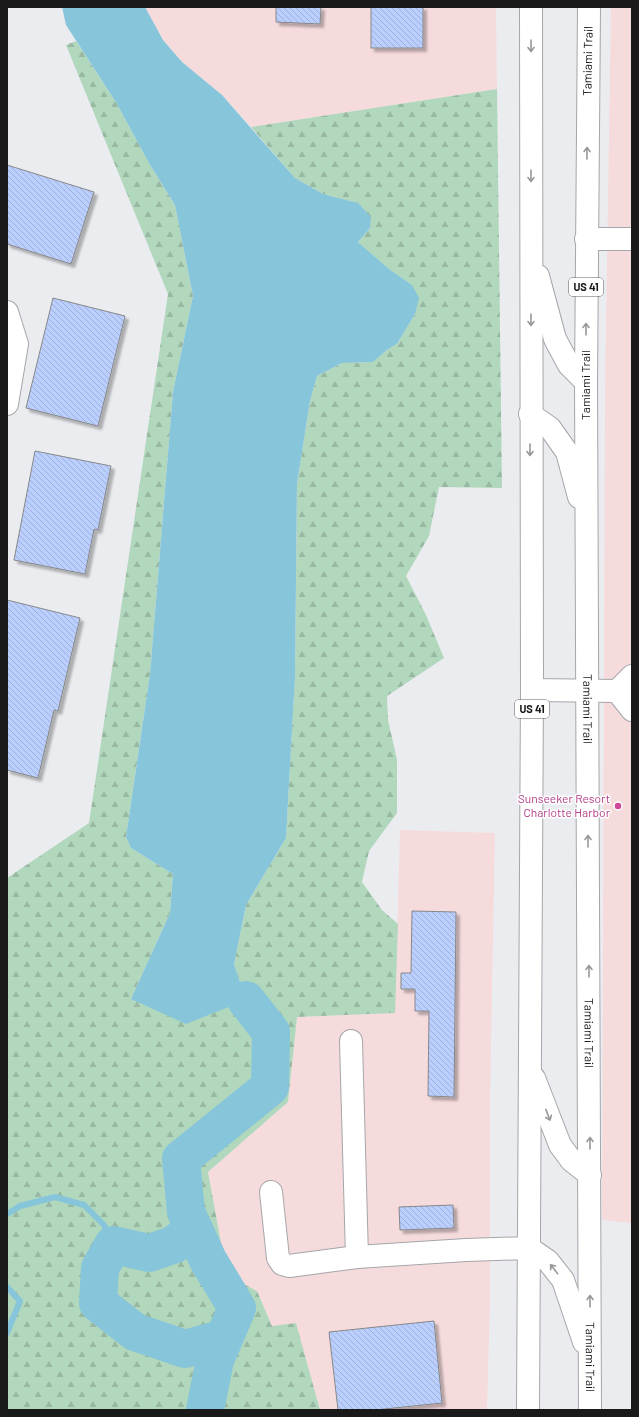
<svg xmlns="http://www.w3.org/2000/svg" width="639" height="1417" font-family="Barlow,sans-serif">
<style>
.commercial{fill:#f6dbdd}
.forest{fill:url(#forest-firs)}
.water{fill:#87c5da}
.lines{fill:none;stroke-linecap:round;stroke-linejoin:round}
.stream{stroke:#87c5da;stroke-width:6}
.river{stroke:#87c5da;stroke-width:38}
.building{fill:url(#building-back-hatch);stroke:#868789;filter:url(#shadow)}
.minor-casing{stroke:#a5a6a9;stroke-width:24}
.major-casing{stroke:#a5a6a9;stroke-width:24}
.minor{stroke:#fff;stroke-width:22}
.major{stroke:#fff;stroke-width:22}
.oneway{stroke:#989898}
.hotel-dot{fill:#d1479c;stroke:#fff;stroke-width:1.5}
.labels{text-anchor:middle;stroke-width:3;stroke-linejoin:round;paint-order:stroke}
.shield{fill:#fff;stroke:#5e5e5f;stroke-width:1}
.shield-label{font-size:11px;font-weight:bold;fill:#19191a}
.street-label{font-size:12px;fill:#19191a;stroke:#fff}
.hotel-label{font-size:12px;fill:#b23c85;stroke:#fff;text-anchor:end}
</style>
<defs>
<pattern id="forest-firs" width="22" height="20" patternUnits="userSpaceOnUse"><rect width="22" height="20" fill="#b1d7bd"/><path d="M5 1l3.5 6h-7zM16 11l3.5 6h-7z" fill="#98b8a2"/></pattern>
<pattern id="building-back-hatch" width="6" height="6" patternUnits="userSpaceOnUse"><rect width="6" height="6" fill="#bbcffe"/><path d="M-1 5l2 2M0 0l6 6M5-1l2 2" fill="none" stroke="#a0b1d9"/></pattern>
<filter id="shadow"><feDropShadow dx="3.5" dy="3.5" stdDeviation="1" flood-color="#0004"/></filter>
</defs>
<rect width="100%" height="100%" fill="#ebecef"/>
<!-- commercial -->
<g class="commercial">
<path d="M145,7H496L497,89L251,127L222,95L182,62L163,40Z"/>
<path d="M611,7H632V1223L602,1220L605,393Z"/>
<path d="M400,830L495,833L490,1099V1299L487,1410H320L296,1324L272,1326L257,1291L227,1275L208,1172L288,1102L297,1017L395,1013Z"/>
</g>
<!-- forest -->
<path class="forest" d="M76,41L117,104L150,165L175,205L193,296L173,392L150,674L126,837L131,848L173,874L170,913L131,999L246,1000L234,964L246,905L286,838L295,677L297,484L310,401L317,376L342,363L373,362L387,350L397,344L415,314L412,285L389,269L358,242L370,228L358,203L323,194L295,178L251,127L497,89L502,488L439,487L429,536L406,576L426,615L444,658L387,696L388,720L397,760V813L369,851L362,882L382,910L398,924L395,1013L297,1017L288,1102L208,1172L227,1275L257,1291L272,1326L296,1323L320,1410H7V878L89,823L168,294L66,45Z"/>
<!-- water -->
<path class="water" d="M62,7H145L163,40L182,62L222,95L295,178L323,194L358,203L371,217L370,228L358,242L389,269L412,285L419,298L415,314L397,344L387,350L373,362L342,363L317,376L310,401L297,484L295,677L286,838L246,905L234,964L246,1000L186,1024L131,999L170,913L173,874L131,848L126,837L150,674L173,392L193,296L175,205L150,165L117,104L66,25Z"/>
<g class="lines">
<!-- stream -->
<g class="stream">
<path d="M7,1214L20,1206L55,1197L84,1205L104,1225L113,1245"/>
<path d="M7,1287L20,1301L7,1333"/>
</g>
<!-- river -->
<g class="river">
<path d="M194,1230L173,1245L149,1253L113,1245L100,1268L98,1303L135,1332L185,1349L224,1338"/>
<path d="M205,1410L215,1360L237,1308L208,1260L186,1212L181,1159L270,1087L271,1032L246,1000"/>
</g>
</g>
<!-- building -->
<g class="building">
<path d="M276,7H321L320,24L276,22Z"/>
<rect x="371" y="7" width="52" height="41"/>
<path d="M7,165L94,192L71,264L7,244Z"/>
<path d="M53,298L125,316L98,426L26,408Z"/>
<path d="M35,451L111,466L98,530L94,529L85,574L14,560Z"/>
<path d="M7,600L80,618L58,711L54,710L38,778L7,770Z"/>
<path d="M412,911L456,912L454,1097L428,1096L429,1011H415V989H401V973H411Z"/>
<path d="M453,1205L454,1228L400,1230L399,1207Z"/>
<path d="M434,1321L442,1403L375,1410H338L329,1332Z"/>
</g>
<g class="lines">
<!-- minor casing -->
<g class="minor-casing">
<g id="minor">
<path d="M586,239H632"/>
<path d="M7,312L17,344L7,404"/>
<path d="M532,690L617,691L632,676"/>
<path d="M617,691L632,710"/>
<path d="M351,1041L357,1257L466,1250L529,1248"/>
<path d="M271,1192L278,1258L282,1264L289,1266L357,1257"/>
</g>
</g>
<!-- major casing -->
<g class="major-casing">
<g id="major">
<path id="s1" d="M589,7L586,382L590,1410"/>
<path d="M538,276L555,339L569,365L586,382"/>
<path d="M530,414L550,428L567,452L579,497"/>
<path d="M534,1078L560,1145L571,1160L590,1175"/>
<path d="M529,1248L548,1261L563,1280L584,1342"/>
<path d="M528,1410L532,690L531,7"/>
</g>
</g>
<!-- minor -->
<use href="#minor" class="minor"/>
<!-- major -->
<use href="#major" class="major"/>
</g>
<!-- one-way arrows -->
<defs><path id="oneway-shaft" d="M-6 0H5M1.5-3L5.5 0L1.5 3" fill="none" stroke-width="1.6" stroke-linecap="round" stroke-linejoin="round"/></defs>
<g class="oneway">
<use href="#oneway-shaft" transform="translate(531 46) rotate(90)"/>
<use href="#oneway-shaft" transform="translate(587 153) rotate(-89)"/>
<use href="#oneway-shaft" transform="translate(531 176) rotate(90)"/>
<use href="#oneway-shaft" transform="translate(531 320) rotate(90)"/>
<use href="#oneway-shaft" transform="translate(586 329) rotate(-90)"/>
<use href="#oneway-shaft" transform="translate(530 450) rotate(90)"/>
<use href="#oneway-shaft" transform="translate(588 841) rotate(-90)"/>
<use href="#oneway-shaft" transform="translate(589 971) rotate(-90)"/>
<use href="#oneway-shaft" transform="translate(548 1115) rotate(69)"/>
<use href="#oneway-shaft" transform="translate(590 1143) rotate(-90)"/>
<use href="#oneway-shaft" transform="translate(554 1269) rotate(-128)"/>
<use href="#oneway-shaft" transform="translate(590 1301) rotate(-90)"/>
</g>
<!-- markers -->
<circle class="hotel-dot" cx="618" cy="806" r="4"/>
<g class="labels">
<!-- shield labels -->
<g class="shield">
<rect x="569" y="278" width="34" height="18" rx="3"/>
<rect x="515" y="700" width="34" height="18" rx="3"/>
</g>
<g class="shield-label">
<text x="586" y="291">US 41</text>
<text x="532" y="713">US 41</text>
</g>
<!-- street labels -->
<g class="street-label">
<text transform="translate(588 61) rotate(-89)" y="4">Tamiami Trail</text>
<text transform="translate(586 385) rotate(-90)" y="4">Tamiami Trail</text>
<text dy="4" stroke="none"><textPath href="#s1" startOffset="702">Tamiami Trail</textPath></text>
<text dy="4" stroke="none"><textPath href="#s1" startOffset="1026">Tamiami Trail</textPath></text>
<text dy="4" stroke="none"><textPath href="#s1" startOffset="1350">Tamiami Trail</textPath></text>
</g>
<!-- hotel labels -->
<g class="hotel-label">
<text x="610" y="803">Sunseeker Resort<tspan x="610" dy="14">Charlotte Harbor</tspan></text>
</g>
</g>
<!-- border -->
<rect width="639" height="1417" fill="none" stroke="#19191a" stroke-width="16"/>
</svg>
